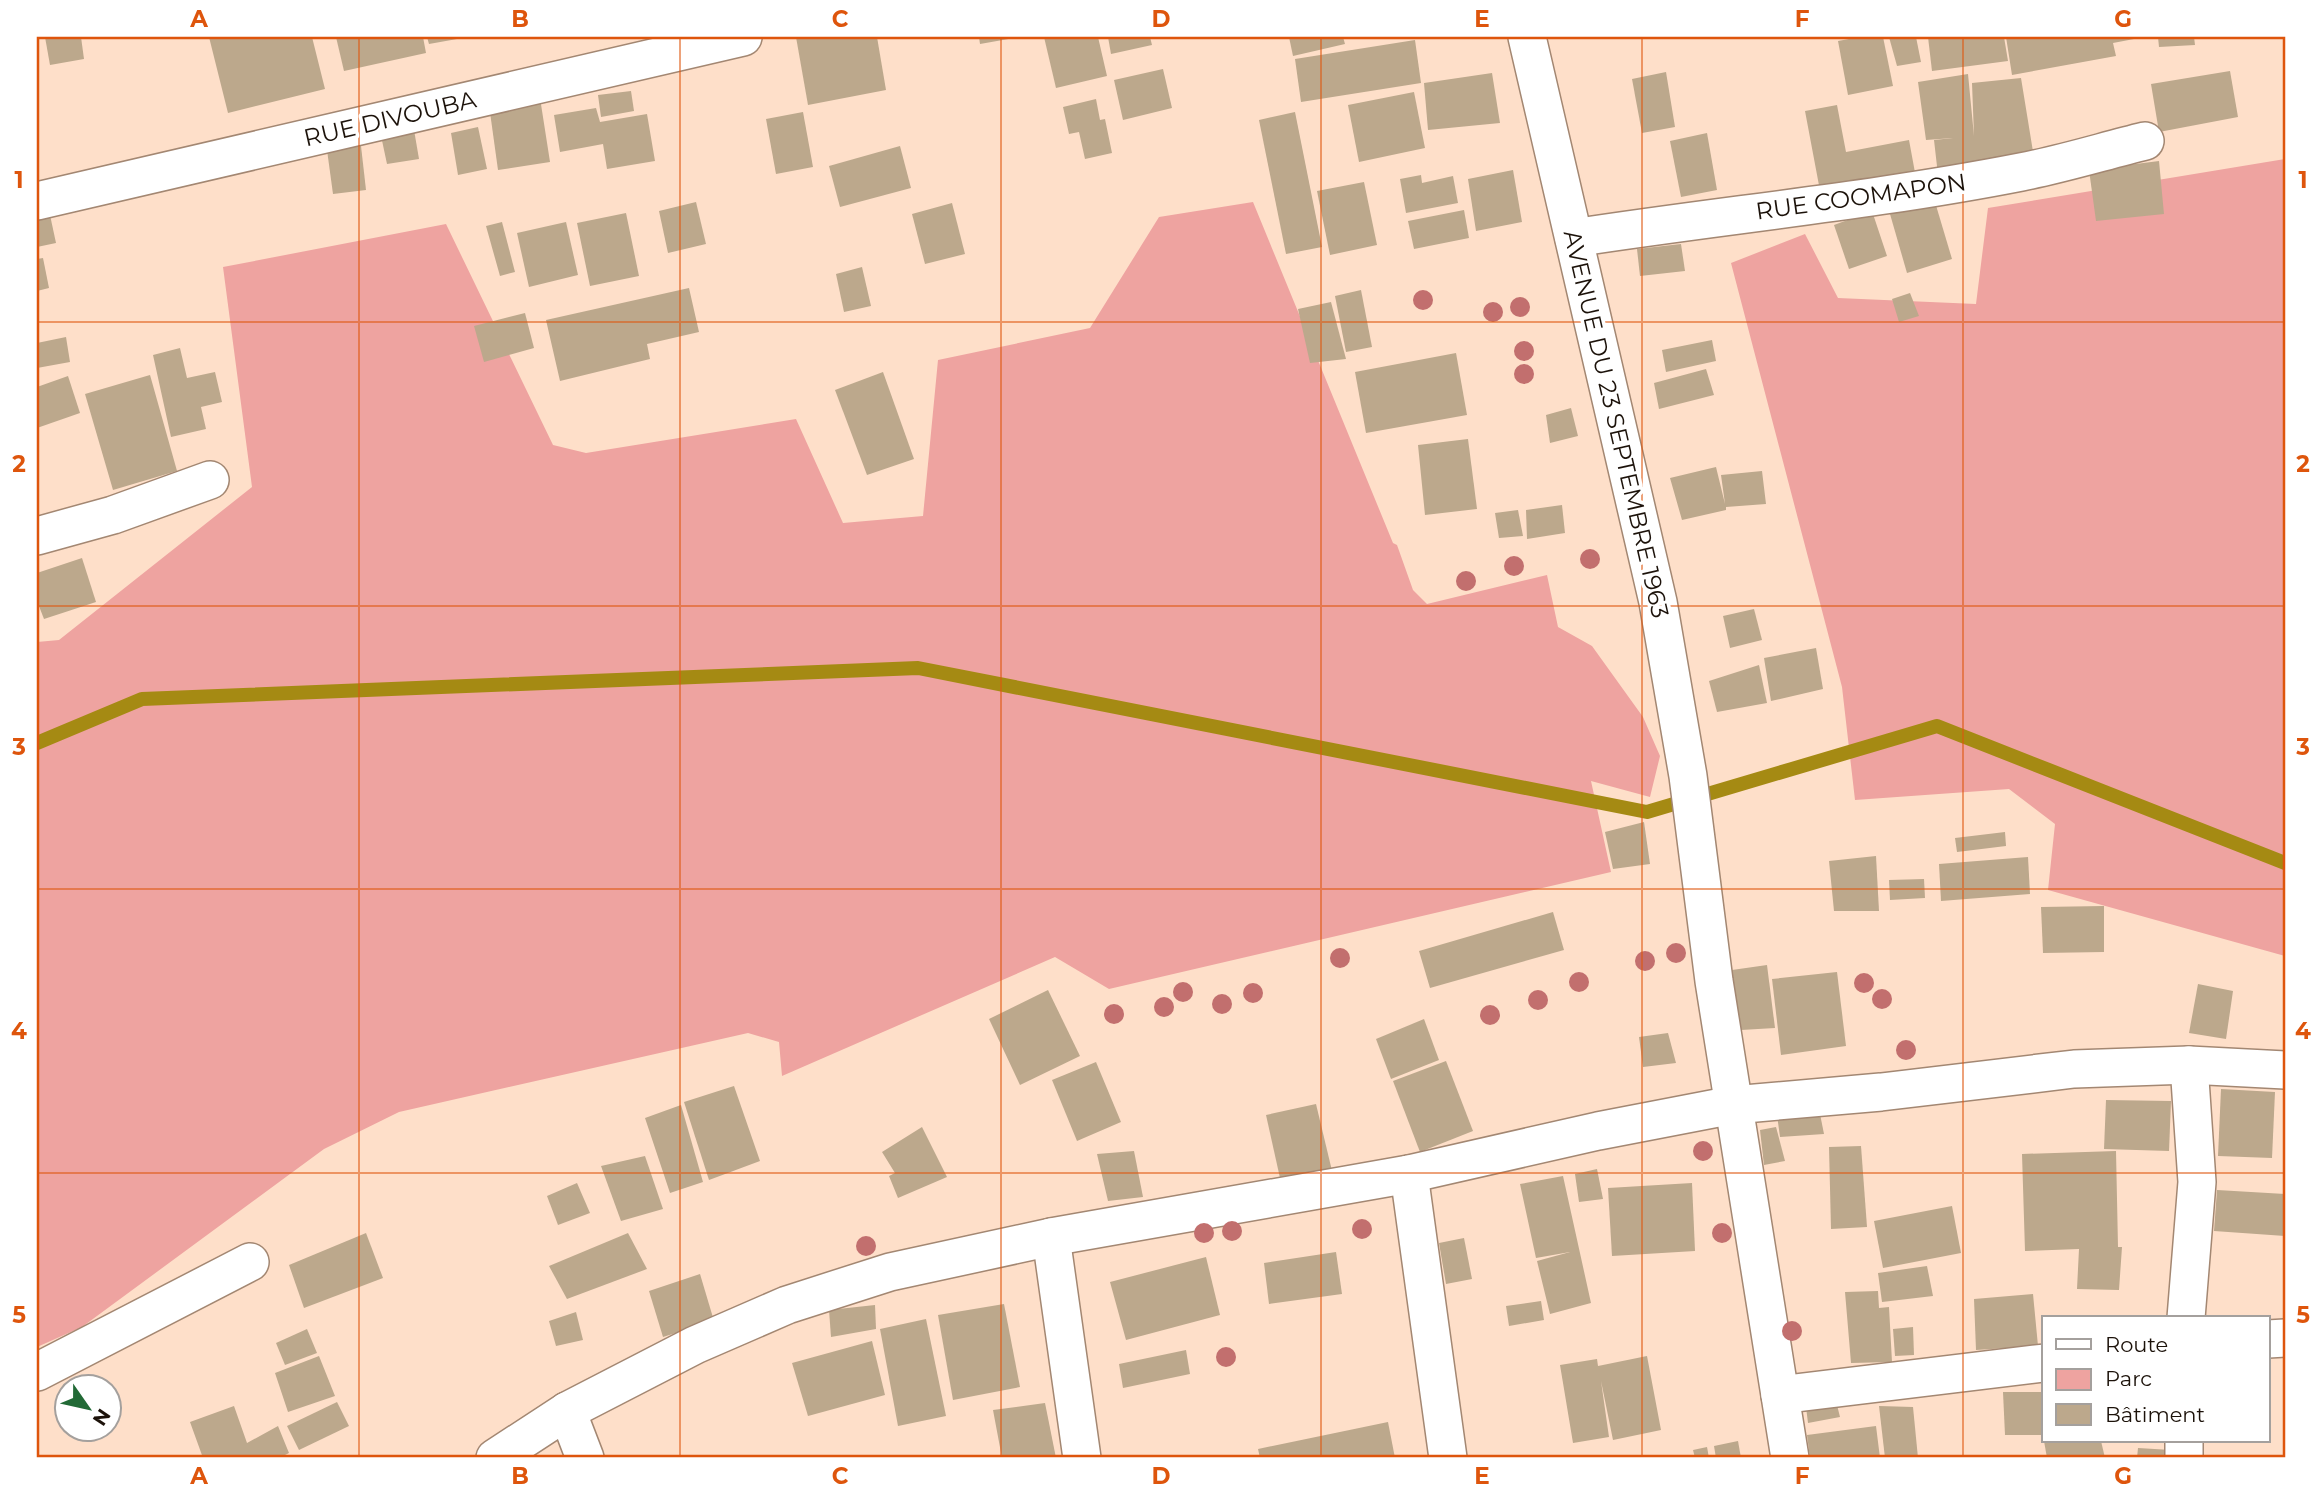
<svg xmlns="http://www.w3.org/2000/svg" width="2322" height="1495" font-family="Montserrat,sans-serif">
<style>
.green{fill:#eea3a0}
.lines{fill:none;stroke-linecap:round;stroke-linejoin:round}
.stream{stroke:#a58a13;stroke-width:14}
.building{fill:#bca88c}
.minor-casing{stroke:#a38772;stroke-width:40}
.minor{stroke:#fff;stroke-width:37}
.tree{fill:#c26f6e}
.grid{fill:none;stroke:#de550c;stroke-width:2;stroke-opacity:0.55}
.labels{text-anchor:middle;stroke-width:7;stroke-linejoin:round;paint-order:stroke}
.street-label{font-size:24px;fill:#1c120a;stroke:#fff}
.neatline{fill:none;stroke:#de550c;stroke-width:2.5}
.grid-label{font-size:23px;text-anchor:middle;font-weight:bold;fill:#de550c}
</style>
<rect width="100%" height="100%" fill="#fedfc9"/>
<!-- green -->
<g class="green">
<path d="M2285,159V956L2048,890L2055,824L2009,789L1855,800L1842,687L1731,263L1805,234L1838,298L1976,304L1988,208Z"/>
<path d="M1253,202L1393,543L1397,545L1413,590L1427,604L1547,575L1558,627L1592,646L1643,717L1660,756L1650,797L1591,781L1611,872L1109,989L1055,957L782,1076L779,1042L748,1033L399,1112L324,1149L82,1327L37,1347V642L59,640L252,487L223,267L446,224L553,445L586,453L796,419L843,523L923,516L938,360L1090,328L1159,217Z"/>
</g>
<g class="lines">
<!-- stream -->
<path class="stream" d="M37,743L142,699L918,668L1647,812L1937,726L2285,863"/>
</g>
<!-- building -->
<g class="building">
<path d="M45,37H81L84,59L50,65Z"/>
<path d="M209,37H312L325,89L228,113Z"/>
<path d="M336,37H423L426,53L344,71Z"/>
<path d="M427,37H457V39L429,44Z"/>
<path d="M796,37H877L886,90L808,105Z"/>
<path d="M979,37H1014V38L980,44Z"/>
<path d="M1044,37H1098L1107,76L1056,88Z"/>
<path d="M1108,37H1150L1152,45L1111,54Z"/>
<path d="M1289,37H1343L1345,44L1293,56Z"/>
<path d="M1860,37H1883L1893,86L1848,95L1838,41Z"/>
<path d="M1889,37H1916L1921,62L1897,66Z"/>
<path d="M1928,37H2004L2008,61L1932,71Z"/>
<path d="M2006,37H2134V39L2113,43L2116,56L2012,75Z"/>
<path d="M2158,37H2194L2195,45L2159,47Z"/>
<path d="M1415,40L1421,83L1301,102L1295,59Z"/>
<path d="M1163,69L1172,108L1123,120L1114,80Z"/>
<path d="M2230,71L2238,117L2159,132L2151,84Z"/>
<path d="M1666,72L1675,127L1642,133L1632,79Z"/>
<path d="M1492,73L1500,123L1428,130L1424,83Z"/>
<path d="M1968,74L1974,136L1972,83L2021,78L2035,164L1938,175L1934,140L1953,138L1926,140L1918,82Z"/>
<path d="M631,91L634,111L601,117L598,95Z"/>
<path d="M1414,92L1425,148L1359,162L1348,105Z"/>
<path d="M540,98L550,162L498,170L489,105Z"/>
<path d="M1096,99L1100,120L1105,119L1112,153L1085,159L1079,132L1069,134L1063,107Z"/>
<path d="M1837,105L1846,152L1909,140L1916,178L1821,196L1805,111Z"/>
<path d="M596,108L600,122L647,114L655,161L607,169L603,144L560,152L554,115Z"/>
<path d="M803,112L813,167L776,174L766,119Z"/>
<path d="M1295,112L1322,247L1286,254L1259,120Z"/>
<path d="M413,124L419,159L387,164L380,131Z"/>
<path d="M478,127L487,169L458,175L451,133Z"/>
<path d="M1707,133L1717,190L1681,197L1670,141Z"/>
<path d="M361,146L366,190L333,194L327,150Z"/>
<path d="M900,146L911,188L840,207L829,166Z"/>
<path d="M2159,161L2164,214L2096,221L2089,170Z"/>
<path d="M1513,170L1522,222L1476,231L1468,179Z"/>
<path d="M1421,175L1422,183L1453,176L1458,203L1406,213L1400,179Z"/>
<path d="M1364,182L1377,245L1330,255L1317,191Z"/>
<path d="M696,202L706,244L668,253L659,211Z"/>
<path d="M1935,202L1952,259L1907,273L1890,214Z"/>
<path d="M952,203L965,254L925,264L912,214Z"/>
<path d="M1464,210L1469,238L1414,249L1408,221Z"/>
<path d="M1872,211L1887,256L1849,269L1834,225Z"/>
<path d="M626,213L639,276L590,286L577,223Z"/>
<path d="M50,215L56,243L37,247V218Z"/>
<path d="M502,222L515,272L500,276L486,226Z"/>
<path d="M566,222L578,275L529,287L517,233Z"/>
<path d="M1681,244L1685,271L1640,276L1637,249Z"/>
<path d="M43,258L49,288L37,291V259Z"/>
<path d="M862,267L871,306L844,312L836,274Z"/>
<path d="M689,288L699,332L647,344L650,359L560,381L546,320Z"/>
<path d="M1361,290L1372,347L1346,352L1335,296Z"/>
<path d="M1910,293L1919,316L1899,322L1892,299Z"/>
<path d="M1331,302L1346,359L1310,363L1298,309Z"/>
<path d="M525,313L534,348L484,362L474,326Z"/>
<path d="M66,337L70,362L37,368V343Z"/>
<path d="M1712,340L1716,361L1666,372L1662,350Z"/>
<path d="M180,348L187,378L215,372L222,402L201,407L206,429L171,437L153,355Z"/>
<path d="M1456,353L1467,415L1366,433L1355,372Z"/>
<path d="M1706,369L1714,395L1659,409L1654,383Z"/>
<path d="M883,372L914,459L867,475L835,390Z"/>
<path d="M150,375L177,471L113,490L85,394Z"/>
<path d="M68,376L80,413L37,428V387Z"/>
<path d="M1571,408L1578,436L1550,443L1546,415Z"/>
<path d="M1468,439L1477,509L1425,515L1418,445Z"/>
<path d="M1716,467L1725,504L1721,475L1762,471L1766,504L1726,507V510L1682,520L1670,478Z"/>
<path d="M1562,505L1565,533L1527,539L1526,510Z"/>
<path d="M1518,510L1523,536L1499,538L1495,513Z"/>
<path d="M82,558L96,602L44,619L37,601V573Z"/>
<path d="M1754,609L1762,640L1730,648L1723,616Z"/>
<path d="M1816,648L1823,689L1771,701L1764,658Z"/>
<path d="M1759,665L1767,703L1717,712L1709,681Z"/>
<path d="M1644,822L1650,864L1613,869L1605,832Z"/>
<path d="M2005,832L2006,846L1957,852L1955,838Z"/>
<path d="M1876,856L1879,911H1834L1829,861Z"/>
<path d="M2028,857L2030,894L1941,901L1939,864Z"/>
<path d="M1924,879L1925,898L1890,900L1889,880Z"/>
<path d="M2104,906V952L2043,953L2041,907Z"/>
<path d="M1553,912L1564,950L1430,988L1419,951Z"/>
<path d="M1767,965L1775,1028L1741,1030L1725,971Z"/>
<path d="M1837,972L1846,1046L1781,1055L1772,979Z"/>
<path d="M2198,984L2233,991L2226,1039L2189,1033Z"/>
<path d="M1048,990L1080,1056L1020,1085L989,1019Z"/>
<path d="M1424,1019L1439,1060L1391,1079L1376,1039Z"/>
<path d="M1668,1033L1676,1063L1643,1067L1639,1037Z"/>
<path d="M1446,1061L1473,1131L1420,1152L1393,1081Z"/>
<path d="M1096,1062L1121,1122L1077,1141L1052,1080Z"/>
<path d="M734,1086L760,1161L709,1180L684,1102Z"/>
<path d="M2221,1089L2275,1092L2272,1158L2218,1156Z"/>
<path d="M2106,1100L2171,1101L2169,1151L2104,1149Z"/>
<path d="M1316,1104L1333,1175L1282,1187L1266,1115Z"/>
<path d="M681,1105L703,1182L670,1193L645,1118Z"/>
<path d="M1819,1109L1824,1134L1780,1137L1777,1115Z"/>
<path d="M922,1127L947,1177L898,1198L889,1176L895,1173L882,1152Z"/>
<path d="M1776,1127L1785,1161L1764,1165L1760,1130Z"/>
<path d="M1861,1146L1867,1227L1831,1229L1829,1147Z"/>
<path d="M1134,1151L1143,1197L1108,1201L1097,1154Z"/>
<path d="M2116,1151L2118,1247H2122L2119,1290L2077,1289L2079,1249L2025,1251L2022,1154Z"/>
<path d="M645,1156L663,1209L621,1221L601,1166Z"/>
<path d="M1597,1169L1603,1199L1579,1202L1575,1174Z"/>
<path d="M1563,1176L1591,1303L1550,1314L1537,1261L1570,1252L1536,1258L1520,1184Z"/>
<path d="M577,1183L590,1213L558,1225L547,1196Z"/>
<path d="M1692,1183L1695,1251L1612,1256L1608,1188Z"/>
<path d="M2217,1190L2285,1194V1236L2214,1231Z"/>
<path d="M1952,1206L1961,1253L1883,1268L1874,1221Z"/>
<path d="M366,1233L383,1278L304,1308L289,1265Z"/>
<path d="M628,1233L647,1269L567,1299L549,1266Z"/>
<path d="M1464,1238L1472,1279L1446,1284L1439,1243Z"/>
<path d="M1336,1252L1342,1294L1269,1304L1264,1263Z"/>
<path d="M1206,1257L1220,1315L1126,1340L1110,1282Z"/>
<path d="M1927,1266L1933,1296L1882,1302L1878,1273Z"/>
<path d="M700,1274L714,1321L663,1337L649,1291Z"/>
<path d="M1878,1291L1879,1308L1889,1307L1892,1362L1851,1363L1845,1292Z"/>
<path d="M2033,1294L2038,1346L1976,1350L1974,1299Z"/>
<path d="M1541,1301L1544,1320L1509,1326L1506,1306Z"/>
<path d="M1004,1304L1020,1387L953,1400L938,1315Z"/>
<path d="M875,1305L876,1329L831,1337L829,1310Z"/>
<path d="M576,1312L583,1340L556,1346L549,1321Z"/>
<path d="M926,1319L946,1416L898,1426L880,1329Z"/>
<path d="M1913,1327L1914,1355L1895,1356L1893,1329Z"/>
<path d="M307,1329L317,1353L285,1365L276,1343Z"/>
<path d="M872,1341L885,1395L808,1416L792,1363Z"/>
<path d="M1186,1350L1190,1374L1123,1388L1119,1364Z"/>
<path d="M319,1356L335,1396L288,1412L275,1373Z"/>
<path d="M1647,1356L1661,1430L1613,1440L1601,1381L1609,1437L1573,1443L1560,1365L1597,1359L1598,1366Z"/>
<path d="M2003,1392H2044V1435H2005Z"/>
<path d="M1836,1401L1840,1417L1808,1423L1806,1407Z"/>
<path d="M337,1402L349,1426L299,1450L287,1426Z"/>
<path d="M1045,1403L1056,1458H1002L993,1410Z"/>
<path d="M234,1406L247,1443L278,1426L289,1453L279,1458H254L251,1455L252,1458H203L190,1422Z"/>
<path d="M1879,1406L1913,1407L1918,1458H1885Z"/>
<path d="M1388,1422L1395,1458H1260L1258,1449Z"/>
<path d="M1876,1426L1880,1458H1810L1807,1435Z"/>
<path d="M1738,1441L1741,1458H1716L1714,1446Z"/>
<path d="M2044,1441H2101L2105,1458H2047Z"/>
<path d="M1707,1447L1709,1458H1695L1693,1450Z"/>
<path d="M2138,1448L2171,1450L2170,1458H2137Z"/>
</g>
<g class="lines">
<!-- minor casing -->
<g class="minor-casing">
<g id="minor">
<path d="M1527,37L1658,602L1688,776L1714,981L1790,1458"/>
<path d="M37,201L743,37"/>
<path d="M1574,238C1723,215 1873,201 2021,172C2063,164 2104,151 2145,141"/>
<path d="M37,536L113,515L210,480"/>
<path d="M1409,1174L1448,1458"/>
<path d="M1051,1237L1082,1458"/>
<path d="M2186,1318L2197,1182L2189,1065"/>
<path d="M2268,1339L2285,1338"/>
<path d="M37,1372L250,1262"/>
<path d="M1780,1395L2044,1363"/>
<path d="M567,1411L585,1458"/>
<path d="M495,1458L567,1411L695,1345L787,1305L890,1272L1051,1237L1409,1174L1598,1131L1733,1105L1881,1092L2074,1069L2189,1065L2285,1070"/>
<path d="M2184,1458V1441"/>
</g>
</g>
<!-- minor -->
<use href="#minor" class="minor"/>
</g>
<!-- trees -->
<g class="tree">
<circle cx="1423" cy="300" r="10"/>
<circle cx="1520" cy="307" r="10"/>
<circle cx="1493" cy="312" r="10"/>
<circle cx="1524" cy="351" r="10"/>
<circle cx="1524" cy="374" r="10"/>
<circle cx="1590" cy="559" r="10"/>
<circle cx="1514" cy="566" r="10"/>
<circle cx="1466" cy="581" r="10"/>
<circle cx="1676" cy="953" r="10"/>
<circle cx="1340" cy="958" r="10"/>
<circle cx="1645" cy="961" r="10"/>
<circle cx="1579" cy="982" r="10"/>
<circle cx="1864" cy="983" r="10"/>
<circle cx="1183" cy="992" r="10"/>
<circle cx="1253" cy="993" r="10"/>
<circle cx="1882" cy="999" r="10"/>
<circle cx="1538" cy="1000" r="10"/>
<circle cx="1222" cy="1004" r="10"/>
<circle cx="1164" cy="1007" r="10"/>
<circle cx="1114" cy="1014" r="10"/>
<circle cx="1490" cy="1015" r="10"/>
<circle cx="1906" cy="1050" r="10"/>
<circle cx="1703" cy="1151" r="10"/>
<circle cx="1362" cy="1229" r="10"/>
<circle cx="1232" cy="1231" r="10"/>
<circle cx="1204" cy="1233" r="10"/>
<circle cx="1722" cy="1233" r="10"/>
<circle cx="866" cy="1246" r="10"/>
<circle cx="1792" cy="1331" r="10"/>
<circle cx="1226" cy="1357" r="10"/>
</g>
<!-- grid -->
<path class="grid" d="M359,37V1458M680,37V1458M1001,37V1458M1321,37V1458M1642,37V1458M1963,37V1458M37,322H2285M37,606H2285M37,889H2285M37,1173H2285"/>
<g class="labels">
<!-- street labels -->
<g class="street-label">
<text transform="translate(390 119) rotate(-13)" y="8">RUE DIVOUBA</text>
<text transform="translate(1861 197) rotate(-8)" y="8">RUE COOMAPON</text>
<text transform="translate(1616 424) rotate(77)" y="8">AVENUE DU 23 SEPTEMBRE 1963</text>
</g>
</g>
<!-- border -->
<rect width="2322" height="1495" fill="none" stroke="#ffffff" stroke-width="77"/>
<!-- legend -->
<rect x="2042" y="1316" width="228" height="126" fill="#ffffff" stroke="#a4a09d" stroke-width="2"/>
<rect x="2056" y="1339" width="35" height="10" fill="#ffffff" stroke="#a4a09d" stroke-width="2"/>
<text x="2105" y="1352" font-size="21" fill="#1c120a">Route</text>
<rect x="2056" y="1369" width="35" height="21" fill="#eea3a0" stroke="#a4a09d" stroke-width="2"/>
<text x="2105" y="1386" font-size="21" fill="#1c120a">Parc</text>
<rect x="2056" y="1404" width="35" height="21" fill="#bca88c" stroke="#a4a09d" stroke-width="2"/>
<text x="2105" y="1422" font-size="21" fill="#1c120a">Bâtiment</text>
<!-- north arrow -->
<g transform="translate(88 1408) rotate(124)"><circle r="33" fill="#ffffff" stroke="#a4a09d" stroke-width="2"/>
<path d="M0-5L12 26L0 18L-12 26Z" fill="#226a36"/>
<text y="-10" font-size="19" font-weight="bold" text-anchor="middle" fill="#1c120a">N</text>
</g>
<rect x="38" y="38" width="2246" height="1418" class="neatline"/>
<g class="grid-label">
<text x="199" y="27">A</text>
<text x="520" y="27">B</text>
<text x="840" y="27">C</text>
<text x="1161" y="27">D</text>
<text x="1482" y="27">E</text>
<text x="1802" y="27">F</text>
<text x="2123" y="27">G</text>
<text x="19" y="188">1</text>
<text x="2303" y="188">1</text>
<text x="19" y="472">2</text>
<text x="2303" y="472">2</text>
<text x="19" y="755">3</text>
<text x="2303" y="755">3</text>
<text x="19" y="1039">4</text>
<text x="2303" y="1039">4</text>
<text x="19" y="1323">5</text>
<text x="2303" y="1323">5</text>
<text x="199" y="1484">A</text>
<text x="520" y="1484">B</text>
<text x="840" y="1484">C</text>
<text x="1161" y="1484">D</text>
<text x="1482" y="1484">E</text>
<text x="1802" y="1484">F</text>
<text x="2123" y="1484">G</text>
</g>
</svg>
